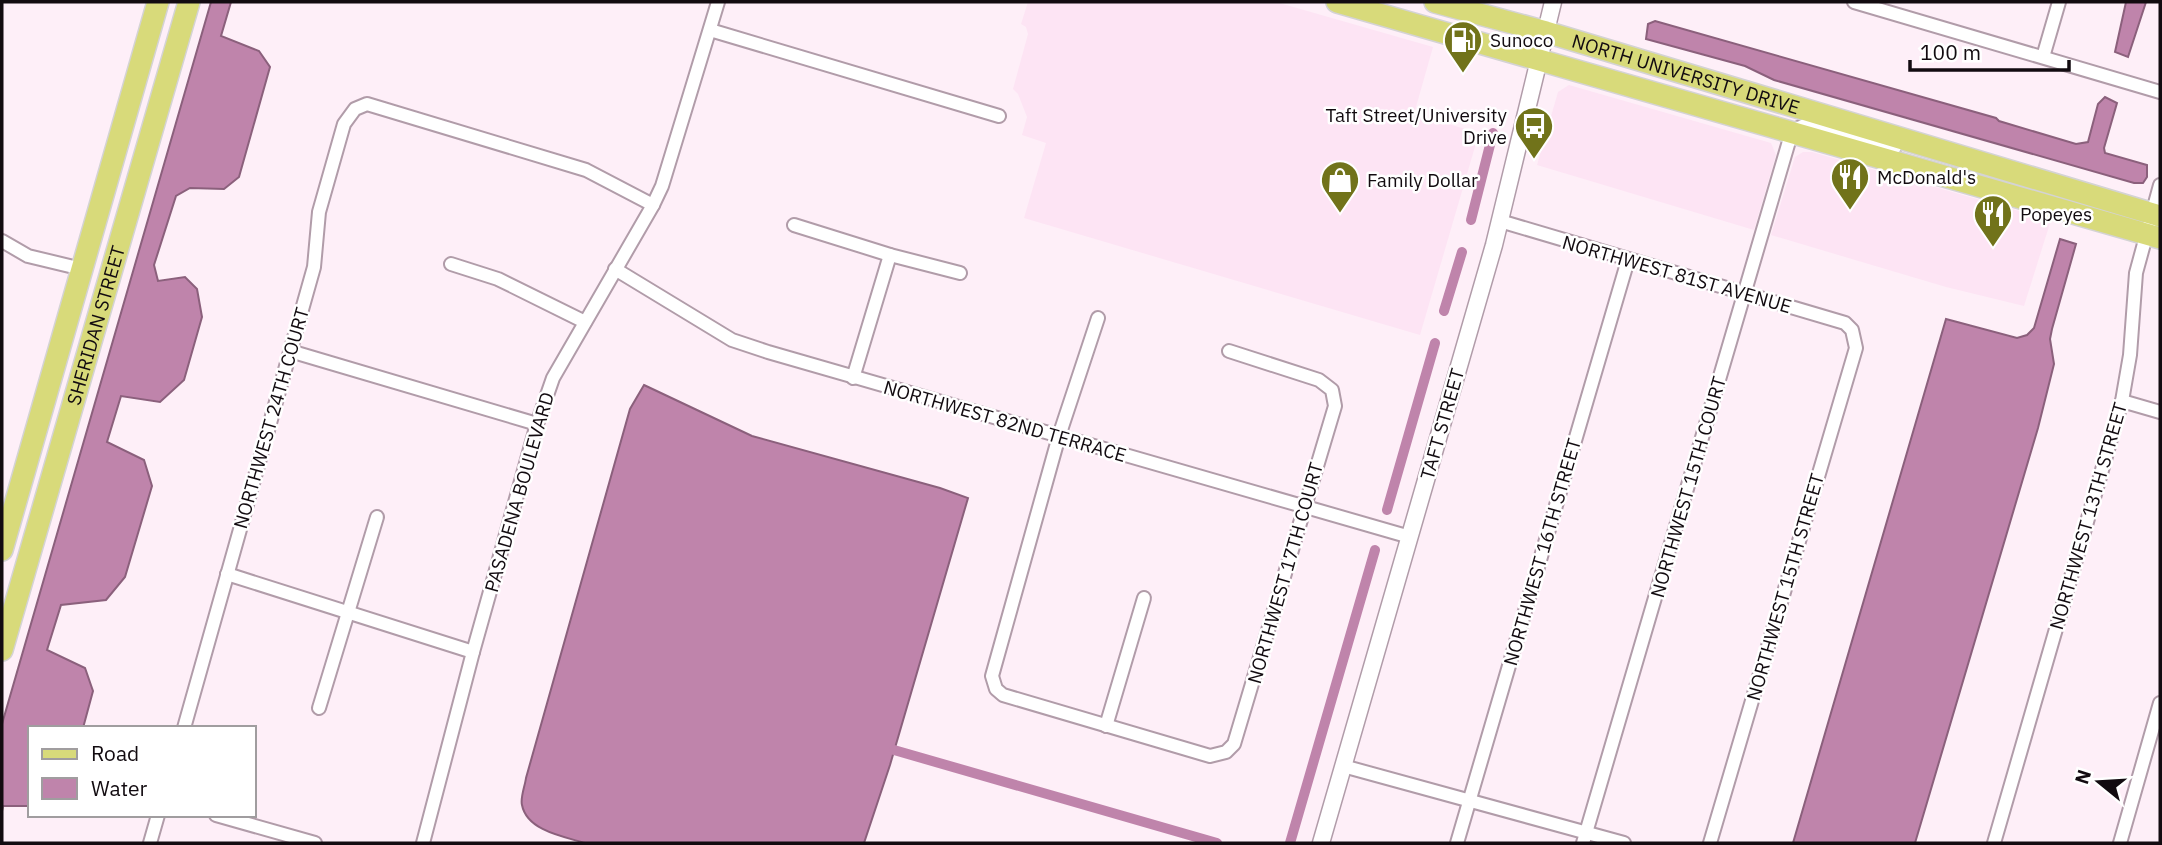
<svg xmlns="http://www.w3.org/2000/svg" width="2162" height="845" font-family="'IBM Plex Sans',sans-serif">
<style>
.built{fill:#fde4f4}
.water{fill:#bf84ab;stroke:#8b607c;stroke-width:2}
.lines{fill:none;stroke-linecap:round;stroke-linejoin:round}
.canal{stroke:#bf84ab;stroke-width:10}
.minor-casing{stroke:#b19ca9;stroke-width:16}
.tertiary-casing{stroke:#b19ca9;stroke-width:19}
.primary-casing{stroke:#d4d3d4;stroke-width:24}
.minor{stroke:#fff;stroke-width:12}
.tertiary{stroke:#fff;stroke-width:16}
.primary{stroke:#d8da7a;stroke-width:21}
.labels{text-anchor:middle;stroke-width:5;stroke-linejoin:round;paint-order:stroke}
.poi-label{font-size:19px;fill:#120b10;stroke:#fff;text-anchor:start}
.street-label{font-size:19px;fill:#120b10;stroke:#fff}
</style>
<rect width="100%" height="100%" fill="#feeff8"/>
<!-- built -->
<g class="built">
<path d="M1028,2H1276L1433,47L1414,114L1479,133L1420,335L1024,218L1046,143L1022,135L1027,117L1018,94L1013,89L1028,34L1026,27L1021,24Z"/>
<path d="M1569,85L1771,143L1776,155L1754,230L1537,165L1558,92Z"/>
<path d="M1803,152H1812L2051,220L2024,306L1946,287L1771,235L1795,157Z"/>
</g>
<!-- water -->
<g class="water">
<path d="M211,2H231L221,36L259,51L270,67L239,177L224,189L190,188L176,196L154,265L158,281L185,277L197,289L202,317L184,380L160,402L121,396L107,442L144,460L152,486L125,577L106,600L61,605L47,650L85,668L93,691L83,728H30V806H3L2,811V724Z"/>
<path d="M2126,2H2146L2128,57L2115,52Z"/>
<path d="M1655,21L1996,118L1999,121L2076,144L2088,142L2098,104L2105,97L2117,103L2104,148L2105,153L2147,165V177L2143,183H2134L1774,80L1745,66L1646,39L1648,24Z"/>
<path d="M2060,239L2076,244L2052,329L2050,339L2054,364L2038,428L1915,843H1793L1946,319L2017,338L2027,335L2034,328Z"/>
<path d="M644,385L752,436L940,488L968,498L890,765L864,843H585C565,837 527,831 522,805C520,798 525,786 526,778L630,409Z"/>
</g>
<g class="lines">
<!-- canal -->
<g class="canal">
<path d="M1471,220L1493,133"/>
<path d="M1444,311L1462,252"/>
<path d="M1387,510L1435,343"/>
<path d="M894,750L1217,843"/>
<path d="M1290,843L1375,550"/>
</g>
<!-- minor casing -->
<g class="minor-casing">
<g id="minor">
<path d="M1854,2L2160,92"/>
<path d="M710,30L999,116"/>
<path d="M2043,57L2059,2"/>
<path d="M1500,221L1845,323L1852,330L1856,348L1710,843"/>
<path d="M794,225L890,255L960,273"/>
<path d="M2,241L28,256L82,269"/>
<path d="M451,264L498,279L585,322"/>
<path d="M615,269L732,340L768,352L1410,537"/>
<path d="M1098,318L1059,436L992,676L996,689L1003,695L1210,756L1226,752L1234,744L1335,406L1332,390L1319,380L1229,351"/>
<path d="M290,351L537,424"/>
<path d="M853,378L890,255"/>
<path d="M2122,401L2160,412"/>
<path d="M227,574L473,652"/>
<path d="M319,708L377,517"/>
<path d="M1106,726L1144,598"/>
<path d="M184,728L314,267L319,212L344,124L355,109L367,104L586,170L653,205"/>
<path d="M1343,766L1624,843"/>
<path d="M216,815L315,843"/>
<path d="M150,843L158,815"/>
<path d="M423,843L473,652L537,424L553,378L653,205L662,186L718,2"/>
<path d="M1457,843L1628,260"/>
<path d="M1583,843L1792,131L1805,125L1895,147"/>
<path d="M1994,843L2122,401L2130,355L2136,273L2160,185"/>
<path d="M2120,843L2160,703"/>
</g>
</g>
<!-- tertiary casing -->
<g class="tertiary-casing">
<path id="tertiary" d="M1321,843L1494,245L1553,2"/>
</g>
<!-- primary casing -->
<g class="primary-casing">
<g id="primary">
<path d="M1337,2L2160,238"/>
<path id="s1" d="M1435,2L1546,32L2160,216"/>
<path d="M2,550L158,2"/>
<path id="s2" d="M2,650L189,2"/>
</g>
</g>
<!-- minor -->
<use href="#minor" class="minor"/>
<!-- tertiary -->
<use href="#tertiary" class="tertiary"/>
<!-- primary -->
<use href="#primary" class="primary"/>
</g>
<!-- icons -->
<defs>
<g id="fuel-pin" transform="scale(2.0125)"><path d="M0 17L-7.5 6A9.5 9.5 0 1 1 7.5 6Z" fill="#71731a" stroke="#fff"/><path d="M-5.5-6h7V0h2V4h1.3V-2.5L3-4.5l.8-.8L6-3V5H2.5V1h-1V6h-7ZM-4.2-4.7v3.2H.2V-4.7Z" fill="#fff"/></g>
<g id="bus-pin" transform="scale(2.0125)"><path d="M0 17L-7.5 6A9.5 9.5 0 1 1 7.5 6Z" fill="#71731a" stroke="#fff"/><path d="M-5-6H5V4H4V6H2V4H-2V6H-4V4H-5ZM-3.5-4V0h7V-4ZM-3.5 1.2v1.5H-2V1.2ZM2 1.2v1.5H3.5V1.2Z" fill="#fff"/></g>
<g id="restaurant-pin" transform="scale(2.0125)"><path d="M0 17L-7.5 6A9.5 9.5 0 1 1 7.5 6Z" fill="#71731a" stroke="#fff"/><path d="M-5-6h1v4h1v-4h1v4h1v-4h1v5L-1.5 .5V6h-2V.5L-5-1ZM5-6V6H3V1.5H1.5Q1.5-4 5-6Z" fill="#fff"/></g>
<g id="shop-pin" transform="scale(2.0125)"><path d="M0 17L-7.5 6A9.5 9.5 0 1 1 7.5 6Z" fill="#71731a" stroke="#fff"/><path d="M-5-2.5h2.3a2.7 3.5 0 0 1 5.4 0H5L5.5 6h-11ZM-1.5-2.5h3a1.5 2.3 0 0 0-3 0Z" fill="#fff"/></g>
</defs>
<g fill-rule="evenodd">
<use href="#fuel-pin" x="1463" y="40"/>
<use href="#bus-pin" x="1534" y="126"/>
<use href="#restaurant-pin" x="1850" y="177"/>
<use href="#shop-pin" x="1340" y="180"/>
<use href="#restaurant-pin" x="1993" y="214"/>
</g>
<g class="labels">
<!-- poi labels -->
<g class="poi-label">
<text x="1490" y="47">Sunoco</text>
<text x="1507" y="122" text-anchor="end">Taft Street/University<tspan x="1507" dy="22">Drive</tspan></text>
<text x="1877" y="184">McDonald's</text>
<text x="1367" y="187">Family Dollar</text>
<text x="2020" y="221">Popeyes</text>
</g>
<!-- street labels -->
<g class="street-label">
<text dy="7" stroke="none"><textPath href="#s1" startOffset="261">NORTH UNIVERSITY DRIVE</textPath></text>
<text transform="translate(1677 274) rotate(16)" y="7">NORTHWEST 81ST AVENUE</text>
<text dy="7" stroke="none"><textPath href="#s2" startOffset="338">SHERIDAN STREET</textPath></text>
<text transform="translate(271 418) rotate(-74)" y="7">NORTHWEST 24TH COURT</text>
<text transform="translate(1005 421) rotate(16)" y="7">NORTHWEST 82ND TERRACE</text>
<text transform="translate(1442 424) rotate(-74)" y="7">TAFT STREET</text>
<text transform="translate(1688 487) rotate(-74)" y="7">NORTHWEST 15TH COURT</text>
<text transform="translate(519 492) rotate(-74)" y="7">PASADENA BOULEVARD</text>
<text transform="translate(2088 516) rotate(-74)" y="7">NORTHWEST 13TH STREET</text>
<text transform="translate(1542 552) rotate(-74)" y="7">NORTHWEST 16TH STREET</text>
<text transform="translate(1285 573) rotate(-74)" y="7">NORTHWEST 17TH COURT</text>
<text transform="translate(1785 587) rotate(-74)" y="7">NORTHWEST 15TH STREET</text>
</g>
</g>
<!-- border -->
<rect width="2162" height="845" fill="none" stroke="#120b10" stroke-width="7"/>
<!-- legend -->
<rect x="28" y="726" width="228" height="91" fill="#ffffff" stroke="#a09d9f" stroke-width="2"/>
<rect x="42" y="749" width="35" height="10" fill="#d8da7a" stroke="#a09d9f" stroke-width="2"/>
<text x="91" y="761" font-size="21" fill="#120b10">Road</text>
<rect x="42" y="778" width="35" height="21" fill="#bf84ab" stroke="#a09d9f" stroke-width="2"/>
<text x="91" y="796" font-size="21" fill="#120b10">Water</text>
<!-- north arrow -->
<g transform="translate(2099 782) rotate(288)" stroke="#ffffff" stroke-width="5" paint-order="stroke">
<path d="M0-5L12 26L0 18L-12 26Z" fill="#120b10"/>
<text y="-10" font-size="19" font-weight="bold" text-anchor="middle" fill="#120b10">N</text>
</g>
<!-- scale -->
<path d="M1910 60v10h159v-10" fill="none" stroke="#120b10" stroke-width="3.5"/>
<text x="1920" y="60" font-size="21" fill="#120b10" stroke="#ffffff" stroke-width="5" paint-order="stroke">100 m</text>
</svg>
